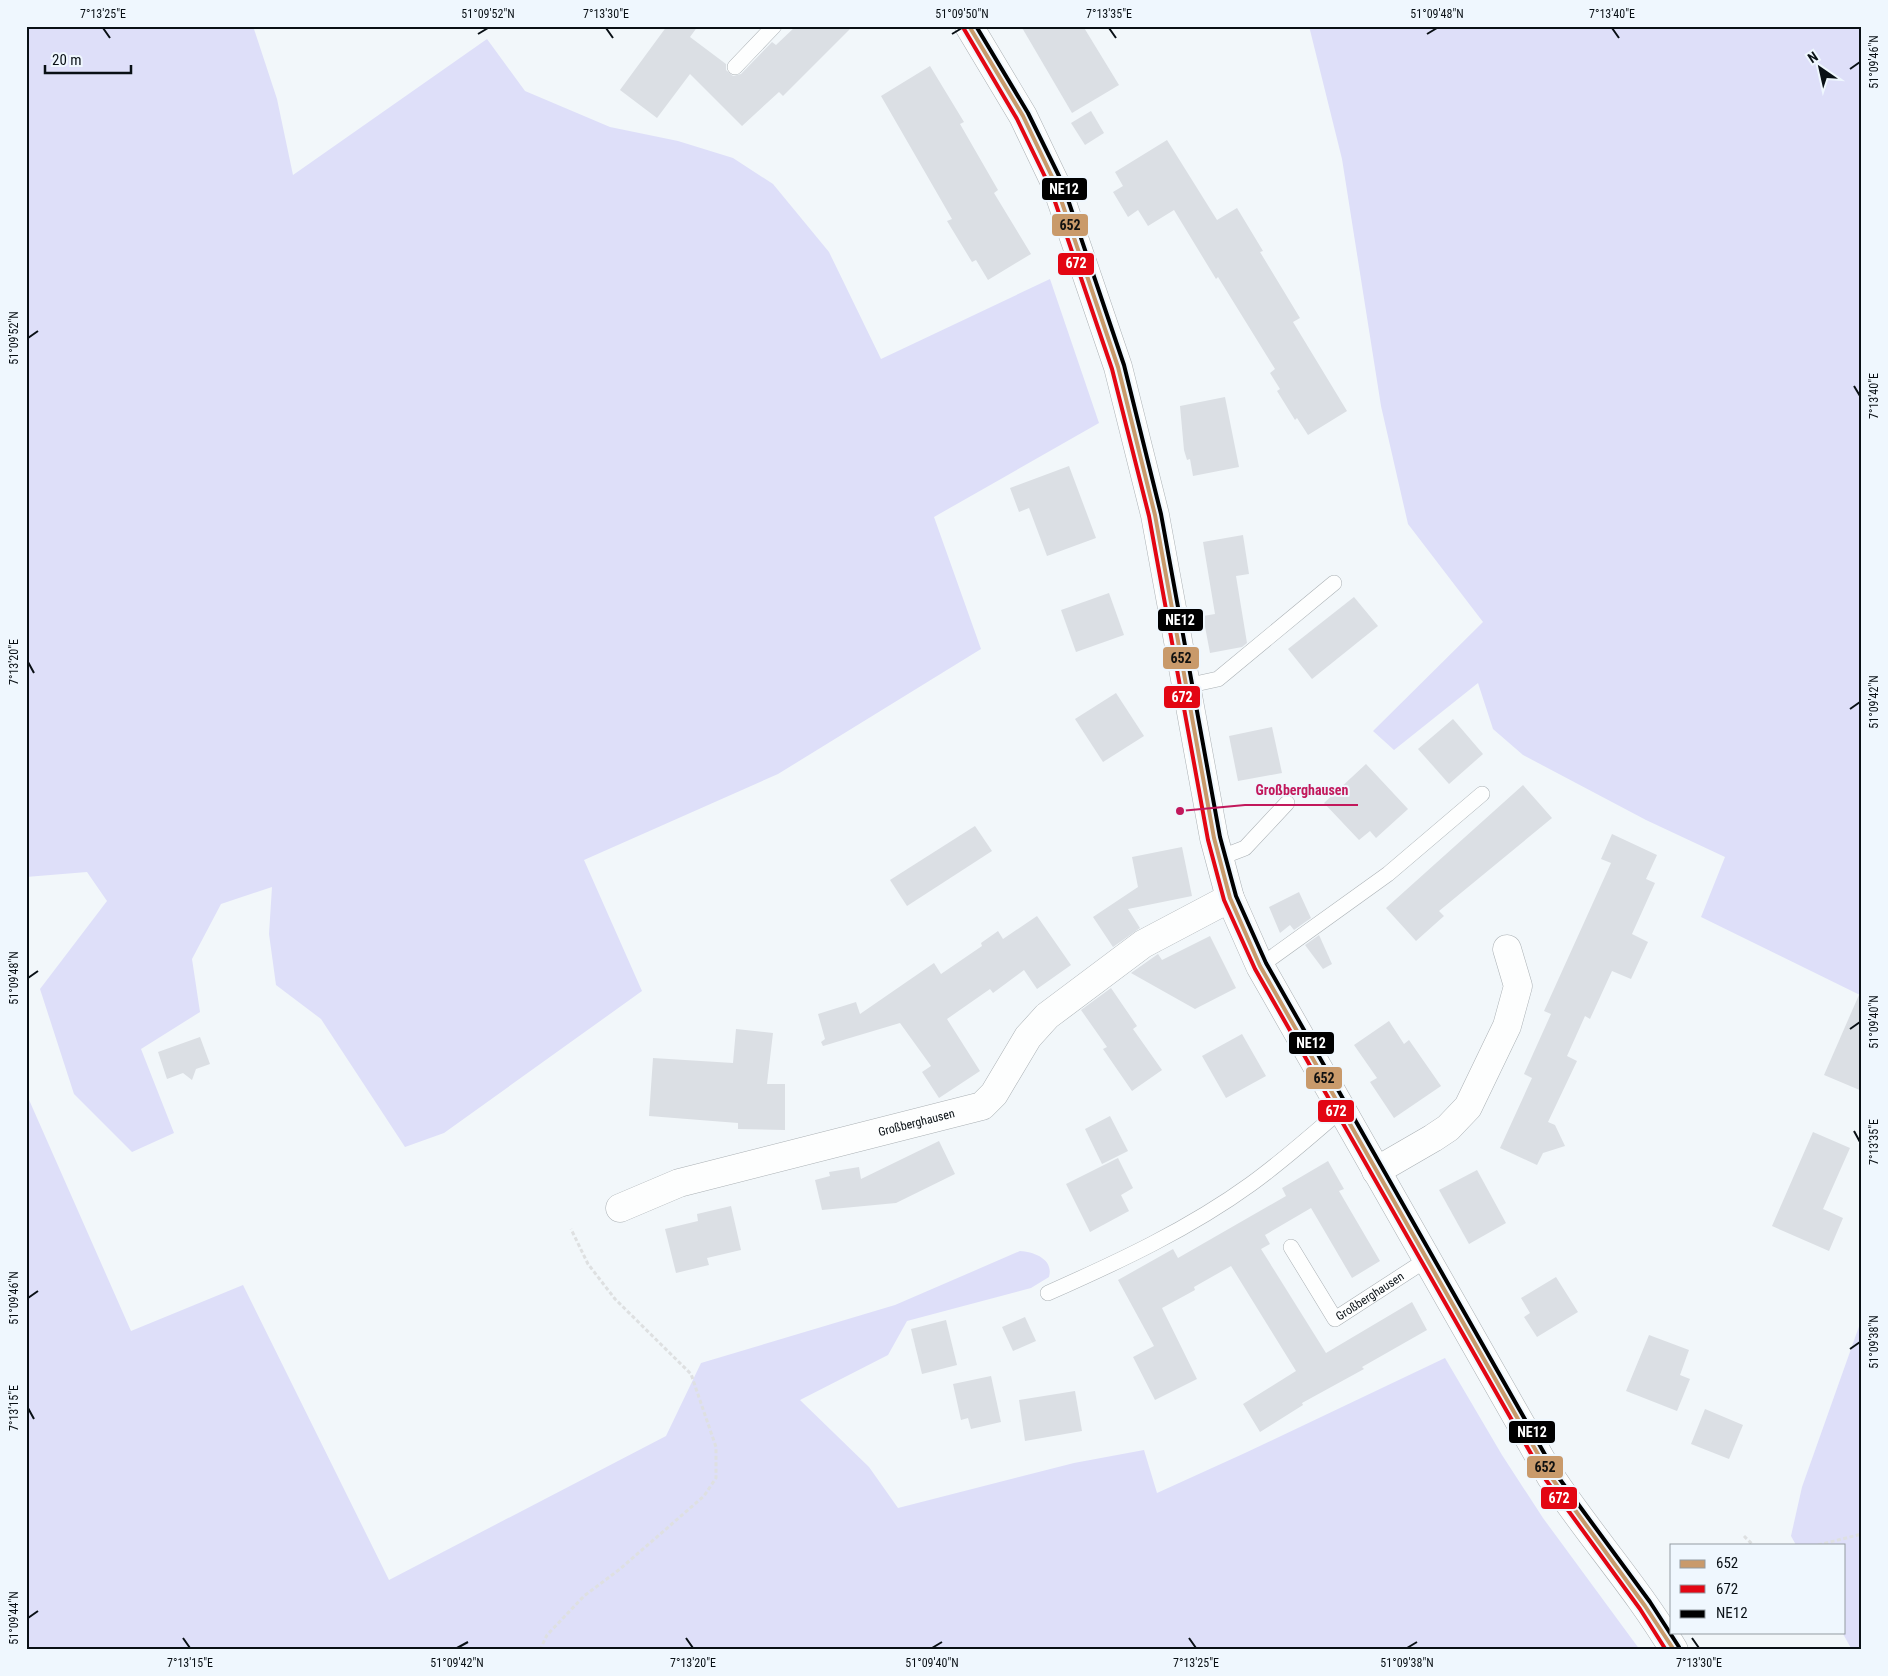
<svg xmlns="http://www.w3.org/2000/svg" width="1888" height="1676" font-family="'Roboto Condensed',sans-serif">
<style>
.green{fill:#dedff9}
.building{fill:#dbdfe4}
.lines{fill:none;stroke-linecap:round;stroke-linejoin:round}
.lane-casing{stroke:#aab0b4;stroke-width:16}
.street-casing{stroke:#aab0b4;stroke-width:29}
.secondary-casing{stroke:#aab0b4;stroke-width:29}
.path{stroke:#dee0e1;stroke-width:3;stroke-dasharray:4 2.5;stroke-linecap:butt}
.lane{stroke:#fdfefe;stroke-width:15}
.street{stroke:#fdfefe;stroke-width:28}
.secondary{stroke:#fdfefe;stroke-width:28}
.bus-1-casing{stroke:#eff7fe;stroke-width:8}
.bus-2-casing{stroke:#eff7fe;stroke-width:8}
.bus-3-casing{stroke:#eff7fe;stroke-width:8}
.bus-1{stroke:#c99a6b;stroke-width:4}
.bus-2{stroke:#e30613;stroke-width:4}
.bus-3{stroke:#000;stroke-width:4}
.ticks{fill:none;stroke:#091015;stroke-width:2}
.labels{text-anchor:middle;stroke-width:4;stroke-linejoin:round;paint-order:stroke}
.street-label{font-size:12px;fill:#091015;stroke:#eff7fe}
.leader{fill:none;stroke:#c2185b;stroke-width:2}
.callout-dot{fill:#c2185b;stroke:#eff7fe;stroke-width:2}
.callout-label{font-size:14px;text-anchor:middle;font-weight:bold;fill:#c2185b;stroke:#eff7fe;stroke-width:4;stroke-linejoin:round;paint-order:stroke}
.line-badge{stroke:#eff7fe;stroke-width:2}
.badge-label{font-size:14px;text-anchor:middle;font-weight:bold;fill:#fff}
.pale-badge-label{font-size:14px;text-anchor:middle;font-weight:bold;fill:#111}
.neatline{fill:none;stroke:#091015;stroke-width:2}
.ticks-label{font-size:12px;text-anchor:middle;fill:#091015}
</style>
<rect width="100%" height="100%" fill="#f2f7fa"/>
<!-- green -->
<g class="green">
<path d="M26,26H253L277,99L293,175L487,39L525,91L610,127L678,141L733,158L773,184L829,252L881,359L1050,279L1099,423L934,517L981,649L778,774L584,860L642,991L444,1133L405,1147L321,1019L276,985L269,934L272,887L221,904L192,959L200,1012L141,1049L174,1133L132,1152L74,1094L40,989L107,901L87,872L26,877Z"/>
<path d="M1309,26H1862V996L1701,917L1725,857L1646,820L1523,755L1493,729L1478,683L1394,750L1373,731L1483,622L1408,524L1381,406L1342,159Z"/>
<path d="M26,1093L131,1331L243,1285L389,1580L666,1436L701,1363L895,1305L1020,1251C1034,1252 1054,1259 1049,1277L1031,1288L907,1321L888,1355L800,1400L869,1467L898,1508L1074,1463L1144,1450L1157,1493L1245,1453L1445,1358L1502,1455L1543,1518L1640,1650H26Z"/>
<path d="M1862,1318V1650H1852L1842,1632H1844V1545H1796L1791,1536L1802,1487Z"/>
</g>
<!-- building -->
<g class="building">
<path d="M667,26H698L690,37L726,64V70L733,76L741,74L772,42L776,45L796,26H853L783,96L779,92L742,126L690,74L657,118L620,90Z"/>
<path d="M1021,26H1083L1119,85L1072,113Z"/>
<path d="M930,66L964,122L960,124L998,190L994,193L1031,254L988,280L976,260L972,262L947,221L952,219L881,96Z"/>
<path d="M1091,111L1104,133L1085,145L1071,123Z"/>
<path d="M1167,140L1217,220L1237,208L1263,251L1260,252L1300,318L1293,322L1347,411L1308,435L1297,418L1295,420L1277,391L1280,389L1270,373L1275,369L1218,277L1216,279L1174,210L1148,226L1138,210L1128,217L1113,192L1123,186L1115,172Z"/>
<path d="M1225,397L1239,467L1193,476L1190,459L1187,460L1184,450L1180,406Z"/>
<path d="M1069,466L1096,538L1047,556L1029,508L1019,512L1010,488Z"/>
<path d="M1243,535L1249,574L1236,576L1247,643L1242,647L1210,653L1203,616L1215,614L1203,542Z"/>
<path d="M1109,593L1124,635L1076,652L1061,610Z"/>
<path d="M1354,597L1378,626L1312,679L1288,649Z"/>
<path d="M1116,693L1144,736L1103,762L1075,719Z"/>
<path d="M1453,719L1483,754L1449,784L1418,749Z"/>
<path d="M1272,727L1282,773L1238,781L1229,736Z"/>
<path d="M1366,764L1408,809L1376,838L1370,831L1359,840L1324,803Z"/>
<path d="M1523,785L1552,818L1439,911L1444,916L1416,941L1386,908Z"/>
<path d="M975,826L992,851L907,906L890,880Z"/>
<path d="M1612,834L1657,855L1646,879L1655,883L1632,934L1648,942L1631,979L1612,971L1590,1019L1585,1016L1567,1056L1577,1061L1548,1122L1555,1125L1565,1146L1543,1153L1537,1165L1500,1148L1532,1078L1524,1074L1551,1014L1544,1011L1611,863L1601,859Z"/>
<path d="M1182,847L1192,896L1128,909L1140,928L1113,947L1093,917L1138,887L1132,857Z"/>
<path d="M1299,892L1311,918L1294,930L1290,925L1280,933L1269,907Z"/>
<path d="M1037,916L1071,965L1037,989L1024,970L993,993L990,989L947,1019L980,1071L939,1098L922,1072L931,1066L900,1023L823,1046L821,1042L825,1039L818,1014L856,1002L860,1014L934,963L941,974L982,946L981,943L998,931L1003,939Z"/>
<path d="M1319,935L1332,964L1323,969L1305,945Z"/>
<path d="M1210,936L1236,988L1195,1009L1131,973L1158,954L1162,960Z"/>
<path d="M1111,988L1137,1026L1133,1029L1162,1070L1132,1091L1103,1049L1107,1047L1081,1010Z"/>
<path d="M1862,988V1091L1824,1075Z"/>
<path d="M1389,1021L1404,1044L1409,1040L1441,1086L1394,1118L1370,1082L1377,1078L1354,1045Z"/>
<path d="M736,1029L773,1033L767,1084H785V1130L738,1129V1123L649,1116L653,1058L733,1063Z"/>
<path d="M1242,1034L1266,1076L1226,1098L1202,1056Z"/>
<path d="M200,1037L210,1064L196,1069L192,1080L183,1073L167,1079L158,1052Z"/>
<path d="M1110,1116L1128,1151L1102,1164L1085,1129Z"/>
<path d="M1813,1132L1850,1148L1823,1209L1843,1218L1829,1251L1772,1226Z"/>
<path d="M939,1141L955,1174L896,1203L822,1210L815,1180L830,1176L829,1172L859,1167L861,1179Z"/>
<path d="M1118,1158L1133,1188L1121,1195L1129,1211L1090,1232L1066,1184Z"/>
<path d="M1328,1161L1344,1189L1339,1191L1380,1261L1352,1278L1311,1208L1265,1235L1270,1244L1261,1249L1326,1353L1412,1302L1427,1330L1362,1367L1364,1369L1302,1403L1303,1405L1260,1432L1243,1404L1296,1371L1231,1266L1194,1287L1195,1290L1162,1308L1197,1379L1155,1400L1133,1357L1154,1346L1118,1280L1173,1249L1178,1258L1286,1196L1282,1188Z"/>
<path d="M1477,1170L1506,1223L1469,1244L1439,1190Z"/>
<path d="M731,1206L741,1250L707,1258L709,1265L676,1273L665,1229L698,1221L697,1214Z"/>
<path d="M1556,1277L1578,1312L1537,1337L1524,1317L1530,1313L1521,1298Z"/>
<path d="M1025,1317L1036,1341L1013,1351L1002,1327Z"/>
<path d="M946,1320L957,1365L922,1374L911,1329Z"/>
<path d="M1649,1335L1689,1350L1680,1375L1690,1379L1677,1411L1626,1391Z"/>
<path d="M991,1376L1001,1422L971,1429L968,1418L961,1420L953,1384Z"/>
<path d="M1075,1391L1082,1431L1025,1441L1019,1400Z"/>
<path d="M1705,1409L1743,1425L1729,1459L1691,1444Z"/>
</g>
<g class="lines">
<!-- lane casing -->
<g class="lane-casing">
<g id="lane">
<path d="M735,67L774,26"/>
<path d="M1186,686L1218,679L1334,583"/>
<path d="M1219,858L1245,848L1287,803"/>
<path d="M1260,966L1388,874L1482,794"/>
<path id="s1" d="M1291,1247L1335,1319L1426,1260"/>
<path d="M1048,1293C1118,1262 1189,1229 1251,1184C1283,1161 1312,1135 1342,1109"/>
</g>
</g>
<!-- street casing -->
<g class="street-casing">
<g id="street">
<path d="M1376,1171L1433,1138L1448,1128L1468,1107L1507,1026L1518,986L1507,949"/>
<path id="s2" d="M620,1208L679,1183L982,1106L994,1094L1028,1037L1047,1016L1143,944L1230,898"/>
</g>
</g>
<!-- secondary casing -->
<g class="secondary-casing">
<path id="secondary" d="M969,26L1023,116L1056,185L1118,367L1155,515L1214,838L1230,898L1260,966L1551,1477C1590,1536 1638,1589 1674,1650"/>
</g>
<!-- path -->
<g class="path">
<path d="M1744,1536L1753,1545"/>
<path d="M1818,1545L1862,1534"/>
<path d="M540,1650L547,1635L584,1596L620,1569L704,1496L716,1478V1447L691,1374L615,1299L588,1264L571,1229"/>
</g>
<!-- lane -->
<use href="#lane" class="lane"/>
<!-- street -->
<use href="#street" class="street"/>
<!-- secondary -->
<use href="#secondary" class="secondary"/>
<!-- bus-1 casing -->
<g class="bus-1-casing">
<path id="bus-1" d="M969,26L1023,116L1056,185L1118,367L1155,515L1214,838L1230,898L1260,966L1551,1477L1645,1606L1674,1650"/>
</g>
<!-- bus-2 casing -->
<g class="bus-2-casing">
<path id="bus-2" d="M964,29L1017,119L1050,187L1112,369L1149,516L1208,840L1224,900L1255,969L1546,1480L1640,1609L1666,1650"/>
</g>
<!-- bus-3 casing -->
<g class="bus-3-casing">
<path id="bus-3" d="M976,26L1028,113L1062,182L1124,365L1161,514L1220,837L1236,896L1266,963L1556,1474L1650,1602L1679,1647"/>
</g>
<!-- bus-1 -->
<use href="#bus-1" class="bus-1"/>
<!-- bus-2 -->
<use href="#bus-2" class="bus-2"/>
<!-- bus-3 -->
<use href="#bus-3" class="bus-3"/>
</g>
<!-- ticks -->
<path class="ticks" d="M103,28L110,38M606,28L613,38M1109,28L1116,38M1612,28L1619,38M478,34L488,28M952,34L962,28M1427,34L1437,28M1850,69L1860,62M28,338L38,331M1854,386L1860,396M28,662L34,673M1850,709L1860,702M28,978L38,971M1850,1029L1860,1022M1854,1131L1860,1142M28,1298L38,1291M1850,1349L1860,1342M28,1408L34,1419M28,1618L38,1611M183,1638L190,1648M686,1638L693,1648M1189,1638L1196,1648M1692,1638L1699,1648M457,1648L468,1642M932,1648L942,1642M1407,1648L1417,1642"/>
<g class="labels">
<!-- street labels -->
<g class="street-label">
<text dy="4" stroke="none"><textPath href="#s2" startOffset="309">Großberghausen</textPath></text>
<text dy="4" stroke="none"><textPath href="#s1" startOffset="126">Großberghausen</textPath></text>
</g>
</g>
<!-- callouts -->
<path class="leader" d="M1180 811L1245 805H1358"/>
<circle class="callout-dot" cx="1180" cy="811" r="5"/>
<g class="callout-label">
<text x="1302" y="795">Großberghausen</text>
</g>
<g class="line-badge">
<rect x="1041" y="177" width="47" height="24" rx="5" fill="#000"/>
<rect x="1051" y="213" width="38" height="24" rx="5" fill="#c99a6b"/>
<rect x="1057" y="252" width="38" height="24" rx="5" fill="#e30613"/>
<rect x="1157" y="608" width="47" height="24" rx="5" fill="#000"/>
<rect x="1162" y="646" width="38" height="24" rx="5" fill="#c99a6b"/>
<rect x="1163" y="685" width="38" height="24" rx="5" fill="#e30613"/>
<rect x="1288" y="1031" width="47" height="24" rx="5" fill="#000"/>
<rect x="1305" y="1066" width="38" height="24" rx="5" fill="#c99a6b"/>
<rect x="1317" y="1099" width="38" height="24" rx="5" fill="#e30613"/>
<rect x="1508" y="1420" width="48" height="24" rx="5" fill="#000"/>
<rect x="1526" y="1455" width="38" height="24" rx="5" fill="#c99a6b"/>
<rect x="1540" y="1486" width="38" height="24" rx="5" fill="#e30613"/>
</g>
<g class="badge-label">
<text x="1064" y="194">NE12</text>
<text x="1076" y="268">672</text>
<text x="1180" y="625">NE12</text>
<text x="1182" y="702">672</text>
<text x="1311" y="1048">NE12</text>
<text x="1336" y="1116">672</text>
<text x="1532" y="1437">NE12</text>
<text x="1559" y="1503">672</text>
</g>
<g class="pale-badge-label">
<text x="1070" y="230">652</text>
<text x="1181" y="663">652</text>
<text x="1324" y="1083">652</text>
<text x="1545" y="1472">652</text>
</g>
<!-- border -->
<rect width="1888" height="1676" fill="none" stroke="#eff7fe" stroke-width="55"/>
<!-- legend -->
<rect x="1670" y="1544" width="175" height="90" fill="#eff7fe" stroke="#939ba1"/>
<rect x="1680" y="1560" width="25" height="8" fill="#c99a6b" stroke="#939ba1"/>
<text x="1716" y="1568" font-size="15" fill="#091015">652</text>
<rect x="1680" y="1585" width="25" height="8" fill="#e30613" stroke="#939ba1"/>
<text x="1716" y="1594" font-size="15" fill="#091015">672</text>
<rect x="1680" y="1610" width="25" height="8" fill="#000000" stroke="#939ba1"/>
<text x="1716" y="1618" font-size="15" fill="#091015">NE12</text>
<!-- north arrow -->
<g transform="translate(1820 68) rotate(326)" stroke="#eff7fe" stroke-width="4" paint-order="stroke">
<path d="M0-4L9 19L0 12L-9 19Z" fill="#091015"/>
<text y="-8" font-size="14" font-weight="bold" text-anchor="middle" fill="#091015">N</text>
</g>
<!-- scale -->
<path d="M45 65v8h86v-8" fill="none" stroke="#091015" stroke-width="2.5"/>
<text x="52" y="65" font-size="15" fill="#091015" stroke="#eff7fe" stroke-width="4" paint-order="stroke">20 m</text>
<rect x="28" y="28" width="1832" height="1620" class="neatline"/>
<g class="ticks-label">
<text x="103" y="18">7°13'25"E</text>
<text x="488" y="18">51°09'52"N</text>
<text x="606" y="18">7°13'30"E</text>
<text x="962" y="18">51°09'50"N</text>
<text x="1109" y="18">7°13'35"E</text>
<text x="1437" y="18">51°09'48"N</text>
<text x="1612" y="18">7°13'40"E</text>
<text transform="translate(1874 62) rotate(-90)" y="4">51°09'46"N</text>
<text transform="translate(14 338) rotate(-90)" y="4">51°09'52"N</text>
<text transform="translate(1874 396) rotate(-90)" y="4">7°13'40"E</text>
<text transform="translate(14 662) rotate(-90)" y="4">7°13'20"E</text>
<text transform="translate(1874 702) rotate(-90)" y="4">51°09'42"N</text>
<text transform="translate(14 978) rotate(-90)" y="4">51°09'48"N</text>
<text transform="translate(1874 1022) rotate(-90)" y="4">51°09'40"N</text>
<text transform="translate(1874 1142) rotate(-90)" y="4">7°13'35"E</text>
<text transform="translate(14 1298) rotate(-90)" y="4">51°09'46"N</text>
<text transform="translate(1874 1342) rotate(-90)" y="4">51°09'38"N</text>
<text transform="translate(14 1408) rotate(-90)" y="4">7°13'15"E</text>
<text transform="translate(14 1618) rotate(-90)" y="4">51°09'44"N</text>
<text x="190" y="1667">7°13'15"E</text>
<text x="457" y="1667">51°09'42"N</text>
<text x="693" y="1667">7°13'20"E</text>
<text x="932" y="1667">51°09'40"N</text>
<text x="1196" y="1667">7°13'25"E</text>
<text x="1407" y="1667">51°09'38"N</text>
<text x="1699" y="1667">7°13'30"E</text>
</g>
</svg>
